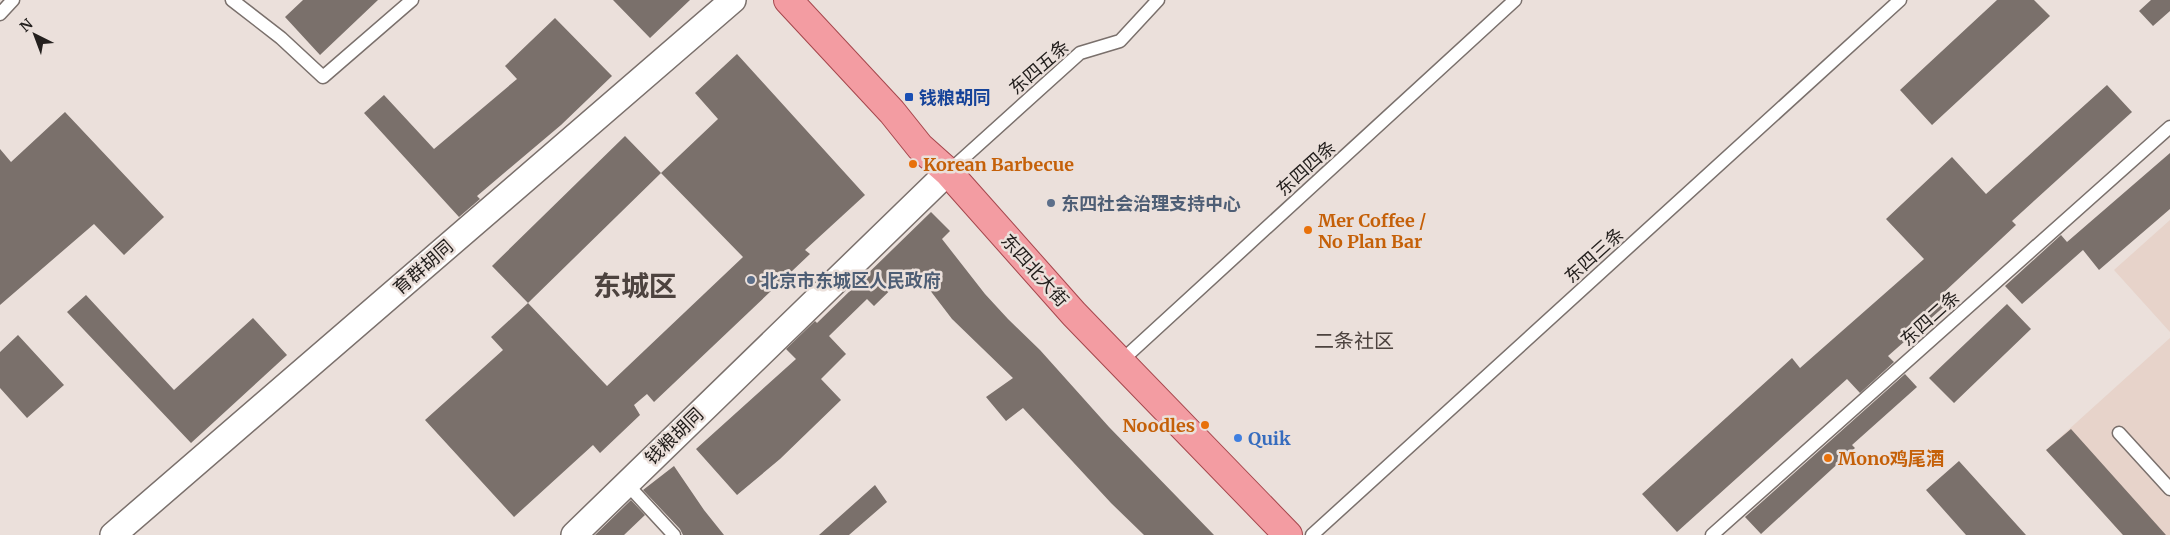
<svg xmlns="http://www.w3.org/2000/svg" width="2170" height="535" font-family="Merriweather,'Noto Sans SC',serif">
  <rect width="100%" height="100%" fill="#ebe0db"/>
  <path fill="#e7d3ca" d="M 2170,220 L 2170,332 L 2114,270 Z
    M 2170,338 L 2170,535 L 2123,535 L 2046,450 Z"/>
  <path fill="#7a706b" d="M 303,0 L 378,0 L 320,55 L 285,17 Z
    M 613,0 L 690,0 L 650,38 Z
    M 1997,0 L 2034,0 L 2050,16 L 1932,125 L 1900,90 Z
    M 2151,0 L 2170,0 L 2170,11 L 2153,26 L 2139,11 Z
    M 555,18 L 612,76 L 561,125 L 477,196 L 480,199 L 459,217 L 364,113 L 384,95 L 434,149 L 517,79 L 505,66 Z
    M 737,54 L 865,195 L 805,250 L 810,254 L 654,402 L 647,394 L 634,405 L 640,415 L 600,453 L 593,445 L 514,517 L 425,420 L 503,350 L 491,337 L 528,303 L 607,386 L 743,257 L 661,173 L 718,119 L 695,93 Z
    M 2107,85 L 2132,112 L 2012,221 L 2016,225 L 1940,296 L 1947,304 L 1888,356 L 1894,362 L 1860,393 L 1847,379 L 1677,532 L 1642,494 L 1792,358 L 1800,368 L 1924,259 L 1886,219 L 1952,157 L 1986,194 Z
    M 65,112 L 164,217 L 124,255 L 94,224 L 0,305 L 0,149 L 11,162 Z
    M 625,136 L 661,173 L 528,303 L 492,266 Z
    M 2170,153 L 2170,209 L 2099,270 L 2083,250 L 2022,304 L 2005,286 L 2061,235 L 2067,242 Z
    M 931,212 L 950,231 L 942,239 L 985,294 L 1008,319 L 1040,350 L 1109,427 L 1214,535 L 1144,535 L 1111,503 L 1023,408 L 1006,421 L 986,397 L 1013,378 L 952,319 L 913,268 L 874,306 L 867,299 L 829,336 L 846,354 L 821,379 L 841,400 L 780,459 L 737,495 L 696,449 L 796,359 L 786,349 L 815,321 L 817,323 Z
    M 86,295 L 174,390 L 253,318 L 287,355 L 191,443 L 67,312 Z
    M 2007,304 L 2031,329 L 1954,403 L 1929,378 Z
    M 18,335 L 64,385 L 27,418 L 0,388 L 0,352 Z
    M 1905,374 L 1917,387 L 1852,445 L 1855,448 L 1761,534 L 1745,517 Z
    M 2071,429 L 2166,535 L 2123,535 L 2046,450 Z
    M 1959,461 L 2026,535 L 1966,535 L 1926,490 Z
    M 674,466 L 704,510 L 724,535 L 683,535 L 680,529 L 643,490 Z
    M 875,485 L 887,502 L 849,535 L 819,535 Z
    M 631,500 L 645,515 L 624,535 L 595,535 Z"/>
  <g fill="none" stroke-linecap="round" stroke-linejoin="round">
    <defs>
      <path id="lane" d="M 232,0 L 281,38 L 323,77 L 412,0
        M 0,14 L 13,0
        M 948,172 L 1080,53 L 1120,41 L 1158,0
        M 1120,362 L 1515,0
        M 2119,433 L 2170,489
        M 626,483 L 674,535
        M 1312,535 L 1900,0
        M 1712,535 L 2170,127"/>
      <path id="street" d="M 113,535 L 733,0
        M 574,535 L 948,172"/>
      <path id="primary" d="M 788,0 L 892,112 L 920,147 L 948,172 L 1074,314 L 1288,535"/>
    </defs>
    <use href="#lane" stroke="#7a706c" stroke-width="15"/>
    <use href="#street" stroke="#7a706c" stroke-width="28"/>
    <use href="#primary" stroke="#a5464c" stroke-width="30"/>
    <use href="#lane" stroke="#fff" stroke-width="12"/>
    <use href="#street" stroke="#fff" stroke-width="25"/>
    <use href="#primary" stroke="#f39ca2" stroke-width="28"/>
  </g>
  <rect fill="#1a4fb4" stroke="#ebe0db" stroke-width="2" x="904" y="92" width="10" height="10" rx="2.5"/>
  <g fill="#e8710a" stroke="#ebe0db" stroke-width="2">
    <circle cx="913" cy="164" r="5"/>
    <circle cx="1308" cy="230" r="5"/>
    <circle cx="1205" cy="425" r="5"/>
    <circle cx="1828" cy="458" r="5"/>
  </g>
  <g fill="#5c6f8a" stroke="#ebe0db" stroke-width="2">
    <circle cx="1051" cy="203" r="5"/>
    <circle cx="751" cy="280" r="5"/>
  </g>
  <circle fill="#3f7fe0" stroke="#ebe0db" stroke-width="2" cx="1238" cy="438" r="5"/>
  <g text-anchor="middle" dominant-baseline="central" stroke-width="5" stroke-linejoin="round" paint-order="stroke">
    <g font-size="18" fill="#24201e" stroke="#ebe0db">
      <text transform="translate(1039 67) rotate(-41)">东四五条</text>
      <text transform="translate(1306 168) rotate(-42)">东四四条</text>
      <text transform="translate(1594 255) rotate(-42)">东四三条</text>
      <text transform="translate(423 267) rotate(-41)">育群胡同</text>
      <text transform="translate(1035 270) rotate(48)">东四北大街</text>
      <text transform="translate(1930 318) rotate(-42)">东四二条</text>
      <text transform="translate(674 436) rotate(-44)">钱粮胡同</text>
    </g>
    <g font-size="18" font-weight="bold" fill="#164399" stroke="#ebe0db" text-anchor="start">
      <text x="919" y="97">钱粮胡同</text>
    </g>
    <g font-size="18" font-weight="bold" fill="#c56008" stroke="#ebe0db" text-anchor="start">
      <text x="923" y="164">Korean Barbecue</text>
      <text x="1318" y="220">Mer Coffee /<tspan x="1318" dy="21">No Plan Bar</tspan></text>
      <text x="1195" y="425" text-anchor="end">Noodles</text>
      <text x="1838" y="458">Mono鸡尾酒</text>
    </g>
    <g font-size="18" font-weight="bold" fill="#4e5e75" stroke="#ebe0db" text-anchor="start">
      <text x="1061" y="203">东四社会治理支持中心</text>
      <text x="761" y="280">北京市东城区人民政府</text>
    </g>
    <g font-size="18" font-weight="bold" fill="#366cbe" stroke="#ebe0db" text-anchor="start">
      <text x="1248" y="438">Quik</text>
    </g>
    <g font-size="20" fill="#4d433f" stroke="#ebe0db">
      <text x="1354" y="340">二条社区</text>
    </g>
    <g font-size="28" font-weight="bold" fill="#4d433f" stroke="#ebe0db">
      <text x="635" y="286">东城区</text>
    </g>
  </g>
  <g transform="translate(35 35) rotate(318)" stroke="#ebe0db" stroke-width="4" paint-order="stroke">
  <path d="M0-4L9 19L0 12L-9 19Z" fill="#24201e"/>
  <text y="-8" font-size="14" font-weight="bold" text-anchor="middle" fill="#24201e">N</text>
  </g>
</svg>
